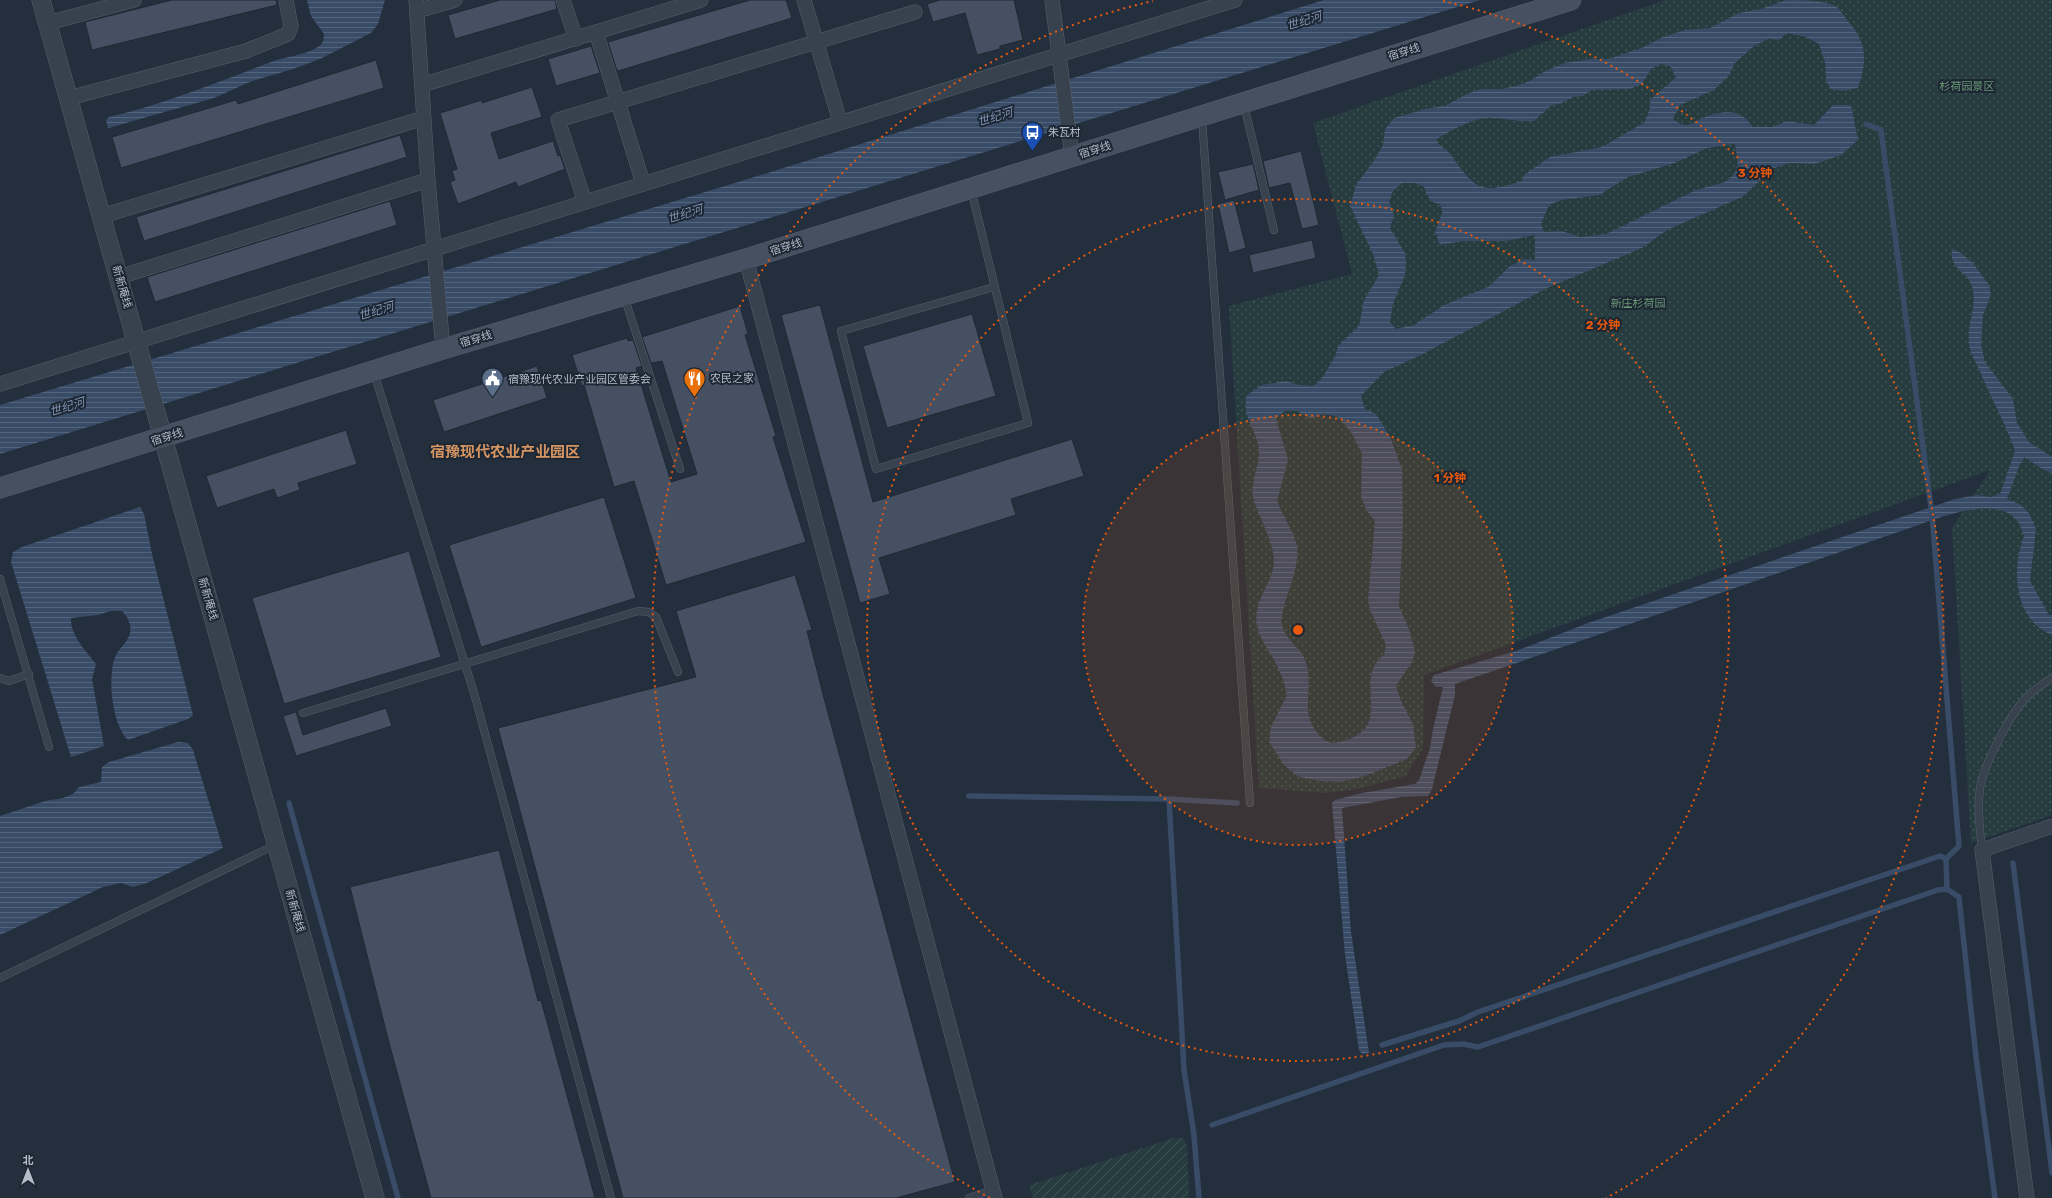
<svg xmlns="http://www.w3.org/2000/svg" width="2052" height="1198" font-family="Rubik,'Noto Sans SC',sans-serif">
  <defs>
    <pattern id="park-dots" width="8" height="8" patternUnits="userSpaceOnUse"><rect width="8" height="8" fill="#263c3f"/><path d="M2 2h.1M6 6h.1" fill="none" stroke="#435659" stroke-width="1.8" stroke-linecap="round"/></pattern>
    <pattern id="garden-furrows" width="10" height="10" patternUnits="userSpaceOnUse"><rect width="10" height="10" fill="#263c3f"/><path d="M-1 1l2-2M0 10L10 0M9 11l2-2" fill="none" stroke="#435659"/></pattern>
    <pattern id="water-rules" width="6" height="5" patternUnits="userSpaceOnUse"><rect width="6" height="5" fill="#394c67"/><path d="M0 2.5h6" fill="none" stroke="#53647b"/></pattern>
  </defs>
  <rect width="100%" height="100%" fill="#242f3e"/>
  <path fill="url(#park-dots)" d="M 1665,0 L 2052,0 L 2052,815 L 1971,843 L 1952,528 L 1990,470 L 1424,675 L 1423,748 L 1406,776 L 1357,789 L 1325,793 L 1259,788 L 1229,306 L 1352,274 L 1313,123 Z"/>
  <path fill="url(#garden-furrows)" d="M 1174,1138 L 1183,1138 L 1187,1146 L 1189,1198 L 1033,1198 L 1029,1185 Z"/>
  <path fill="url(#water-rules)" fill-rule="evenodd" d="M 307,0 L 385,0 L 378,24 L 371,33 L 320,59 L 293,69 L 252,81 L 214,98 L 108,128 L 106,120 L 109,117 C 165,104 218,82 271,62 C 286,56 304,56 318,47 C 323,44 324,39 324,34 L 311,16 Z
    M 1324,0 L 1480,0 L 0,454 L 0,405 L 748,179 Z
    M 1786,0 C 1801,0 1822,0 1835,6 C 1840,9 1844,16 1847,20 C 1868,43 1867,60 1858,88 L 1843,91 L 1830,89 L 1826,79 L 1825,63 L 1819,44 L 1806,37 L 1787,33 L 1779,40 L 1768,39 L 1754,46 L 1735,63 L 1728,77 L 1712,91 L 1680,105 L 1673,119 C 1689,130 1688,124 1703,118 C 1714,113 1732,109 1742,116 C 1746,118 1750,123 1753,127 L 1773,127 L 1786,121 L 1814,125 L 1833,105 L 1851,105 L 1858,140 L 1841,155 L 1815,164 L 1790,163 L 1774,168 L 1742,197 L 1667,230 L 1642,248 L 1547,288 L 1421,355 L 1384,372 L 1361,396 L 1365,409 L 1376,414 L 1390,437 L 1402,469 L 1403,523 L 1399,606 L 1410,632 L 1415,652 L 1412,662 L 1396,686 L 1401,701 L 1413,724 L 1416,747 L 1407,759 L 1365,776 L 1341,782 L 1320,781 L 1299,777 L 1284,765 L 1269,742 L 1271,727 L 1287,695 C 1285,688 1284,681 1281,675 C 1275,657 1261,644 1257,626 C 1252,601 1273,584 1274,562 C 1274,543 1260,519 1254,501 C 1248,485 1260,467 1259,450 C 1257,429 1241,417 1247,395 L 1262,385 L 1286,381 L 1299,385 L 1314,386 L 1322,378 L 1335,357 L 1338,346 L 1359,326 L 1364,300 L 1379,275 L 1373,254 L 1350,206 L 1356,185 L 1375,159 L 1383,145 L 1385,129 L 1394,118 L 1425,109 L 1445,106 L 1469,93 L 1482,89 L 1502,89 L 1516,86 L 1532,80 L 1545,71 L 1565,63 L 1591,59 L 1609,59 L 1644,47 L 1663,37 L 1685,30 L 1710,28 L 1739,13 L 1761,9 ZM 1661,64 L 1670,66 L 1676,77 L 1650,100 L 1650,108 L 1645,122 L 1602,147 L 1550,157 L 1524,175 L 1522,181 C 1480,195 1475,189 1451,155 C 1446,148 1440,148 1436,140 C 1449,131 1477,116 1493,118 C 1508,119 1519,122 1534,121 L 1552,105 L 1560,104 L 1573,97 L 1583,96 L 1592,90 L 1630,89 L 1642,84 L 1651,69 ZM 1735,144 L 1738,164 L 1734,175 L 1725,182 L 1696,190 L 1606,234 L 1580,237 L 1562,231 L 1544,232 L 1541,224 L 1549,205 L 1562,200 L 1599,195 L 1628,177 L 1675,163 L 1707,148 ZM 1402,183 L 1415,183 L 1424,187 L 1430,201 L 1439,204 L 1443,210 L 1435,232 L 1440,245 L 1463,241 L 1506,241 L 1535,235 L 1535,260 L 1525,259 L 1510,266 L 1488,287 L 1444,305 L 1414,325 L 1396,329 L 1390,322 L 1393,304 L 1405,275 L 1406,262 L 1405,253 L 1390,228 L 1394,215 L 1389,201 L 1393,191 ZM 1285,411 L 1297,411 L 1310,418 L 1325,414 L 1338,417 L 1351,432 L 1362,454 L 1361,497 L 1367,511 L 1375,521 L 1368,600 L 1370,610 L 1386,645 L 1384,655 C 1353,676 1390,720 1354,737 C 1350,739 1338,743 1333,743 C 1320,741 1309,724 1308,711 C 1307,693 1312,678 1305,660 C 1301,648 1284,639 1281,622 C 1281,618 1283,612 1284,607 C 1288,589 1302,561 1296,542 C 1293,531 1282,514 1277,501 L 1288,460 L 1276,418 Z
    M 1952,249 L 1961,253 L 1973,263 L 1989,285 L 1991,295 L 1983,315 L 1981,345 L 1985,362 L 2013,399 L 2017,423 L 2029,442 L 2052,457 L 2052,473 L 2042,469 L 2025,457 L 2020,464 L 2007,499 L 2021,505 L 2029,513 L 2036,529 L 2030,581 L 2049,615 L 2052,615 L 2052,635 C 2014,621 2011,569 2024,536 C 2022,532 2021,526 2018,522 C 1998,492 1933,520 1907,529 L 1455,684 L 1455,695 L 1432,789 L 1428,796 L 1401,797 L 1342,808 L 1351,932 L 1369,1053 L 1362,1054 L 1359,1050 L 1345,955 L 1332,803 L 1335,800 L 1362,793 L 1415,784 L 1419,780 L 1430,748 L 1433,729 L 1443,687 L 1436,687 L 1431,681 L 1434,675 L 1516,651 L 1588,623 L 1955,499 L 1977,495 L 1991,497 L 2000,494 L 2015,451 C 2005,422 1990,396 1978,367 C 1975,361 1970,352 1969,345 C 1966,326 1978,305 1972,287 C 1968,269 1949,272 1952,249 Z
    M 140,507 L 144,514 L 152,554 L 193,715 L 188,719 L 128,740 C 112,724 108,681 114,660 C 117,650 126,644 129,636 C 133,626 128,617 122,611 L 111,611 L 98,615 L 71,618 C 70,635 86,651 96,664 L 92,679 L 104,746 L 71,757 L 11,562 L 13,552 L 22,547 Z
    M 178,742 L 188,743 L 193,750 L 223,848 L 147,883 L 133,887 L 121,883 L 103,887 L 0,935 L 0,816 L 45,801 L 63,798 L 73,794 L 79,787 L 101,782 L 102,767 L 109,762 Z"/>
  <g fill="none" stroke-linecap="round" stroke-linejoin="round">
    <path stroke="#394c67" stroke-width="5.5" d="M 1866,124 L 1881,130 L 1932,515 L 1959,846 L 1946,859
      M 969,796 L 1169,799 L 1237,803
      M 1169,799 L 1184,1070 L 1194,1135 L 1199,1198
      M 289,803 L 398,1198
      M 2013,863 L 2052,1173
      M 1382,1045 L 1459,1021 L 1478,1012 L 1940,856 L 1946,859 L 1947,889
      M 1212,1125 L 1444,1045 L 1463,1044 L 1478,1047 L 1938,890 L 1947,889 L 1959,897 L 1976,1057 L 1995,1198"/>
  </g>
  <path fill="#455162" stroke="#1f2835" d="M 172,0 L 276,0 L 277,5 L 92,50 L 85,22 Z
    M 500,0 L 555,0 L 557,9 L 455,39 L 448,15 Z
    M 750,0 L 786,0 L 792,18 L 618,71 L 616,68 L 608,42 Z
    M 940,0 L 1014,0 L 1023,40 L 1000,46 L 1000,49 L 977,55 L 965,13 L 933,22 L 927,4 Z
    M 591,46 L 600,73 L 556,86 L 548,59 Z
    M 376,60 L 384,88 L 121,168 L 112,137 L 236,100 L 238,104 Z
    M 532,87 L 542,117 L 491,133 L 499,159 L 553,141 L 558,156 L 560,155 L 565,169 L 518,187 L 516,182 L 458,204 L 450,182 L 455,180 L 452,171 L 457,169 L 440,113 L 482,100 L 482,103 Z
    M 400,135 L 407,157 L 144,241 L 136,217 Z
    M 1301,151 L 1319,225 L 1302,229 L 1290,183 L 1269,188 L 1263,161 Z
    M 1253,164 L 1259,190 L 1225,200 L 1218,172 Z
    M 1234,200 L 1246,248 L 1229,253 L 1218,204 Z
    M 390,201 L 397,225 L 155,302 L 147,277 Z
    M 1312,240 L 1316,258 L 1253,273 L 1249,255 Z
    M 820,305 L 873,502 L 1072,439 L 1084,476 L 1011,499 L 1016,515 L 879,558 L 890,594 L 860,603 L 781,315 Z
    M 740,306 L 748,334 L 745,335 L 776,436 L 773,437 L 806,542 L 666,585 L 634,481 L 614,487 L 584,385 L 582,386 L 572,355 L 627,338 L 628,341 L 633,340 L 642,366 L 636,368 L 671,482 L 697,474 L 662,361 L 651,363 L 642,337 Z
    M 972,314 L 996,396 L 887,428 L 863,346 Z
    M 537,366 L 547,398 L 444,432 L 433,400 Z
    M 346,430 L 357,464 L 298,483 L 300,490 L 277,498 L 274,489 L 217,508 L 206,476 Z
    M 604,497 L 636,598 L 481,647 L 449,545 Z
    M 409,551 L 441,657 L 284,704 L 252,598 Z
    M 795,575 L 812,630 L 807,631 L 824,698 L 955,1182 L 896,1198 L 623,1198 L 498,728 L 696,677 L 676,611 Z
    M 386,708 L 392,726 L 296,756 L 283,716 L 296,712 L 303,735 Z
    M 499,850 L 538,1001 L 541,1000 L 595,1198 L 431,1198 L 388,1039 L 350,887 Z"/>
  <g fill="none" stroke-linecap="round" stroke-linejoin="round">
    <defs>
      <path id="service" d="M 1244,105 L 1274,230
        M 1202,118 L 1250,803
        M 971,189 L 1028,423 L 876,469 L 841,331 L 994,287
        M 624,296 L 680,469
        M 374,373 L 474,693 L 611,1198
        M 0,579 L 49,747
        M 0,678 L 9,681 L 29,674
        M 303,713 L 638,611 L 649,612 L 656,617 L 678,672
        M 1982,850 C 1980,831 1977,808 1980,788 C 1984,764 2011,711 2030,694 C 2036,688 2045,683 2052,678
        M 0,978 L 275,845
        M 969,1198 L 992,1190"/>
      <path id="minor" d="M 416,0 L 428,180 L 443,349
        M 563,0 L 576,39
        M 804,0 L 840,122
        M 1052,0 L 1072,157
        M 417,11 L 455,0
        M 48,23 L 134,0
        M 596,32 L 643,183
        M 422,85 L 701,0
        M 69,98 L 246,51 L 288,34 L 291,26 L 286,0
        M 585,202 L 558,120 L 915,12
        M 102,216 L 424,118
        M 746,259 L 995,1198
        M 119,277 L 428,180
        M 0,384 L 1235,0
        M 2027,1198 L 1982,850 L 2052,826"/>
      <path id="tertiary" d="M 41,0 L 375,1198"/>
      <path id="secondary" d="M 0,488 L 443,349 L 746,259 L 1571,0"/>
    </defs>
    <use href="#service" stroke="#565f6c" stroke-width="8"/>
    <use href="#minor" stroke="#565f6c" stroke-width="15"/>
    <use href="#tertiary" stroke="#565f6c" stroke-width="19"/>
    <use href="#secondary" stroke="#565f6c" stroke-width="21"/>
    <use href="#service" stroke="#38414e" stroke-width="7"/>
    <use href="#minor" stroke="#38414e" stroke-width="14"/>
    <use href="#tertiary" stroke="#38414e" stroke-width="18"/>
    <use href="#secondary" stroke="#465061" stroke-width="20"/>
  </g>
  <circle cx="1298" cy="630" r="215" fill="#e8590c" fill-opacity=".12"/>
  <g fill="none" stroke="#e8590c" stroke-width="2" stroke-dasharray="2 4">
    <circle cx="1298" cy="630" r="215"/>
    <circle cx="1298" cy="630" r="431"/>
    <path d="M990 1198A646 646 0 0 1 1153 1M1443 1A646 646 0 0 1 1606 1198"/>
  </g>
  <defs>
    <symbol id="bus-pin" viewBox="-11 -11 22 30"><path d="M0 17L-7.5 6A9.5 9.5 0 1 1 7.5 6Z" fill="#1a4fb4" stroke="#1d2633"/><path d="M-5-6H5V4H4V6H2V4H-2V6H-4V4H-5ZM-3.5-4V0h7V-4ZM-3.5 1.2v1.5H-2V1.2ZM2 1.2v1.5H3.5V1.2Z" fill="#fff"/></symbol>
    <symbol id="restaurant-pin" viewBox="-11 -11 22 30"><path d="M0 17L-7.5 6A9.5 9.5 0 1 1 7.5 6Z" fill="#e8710a" stroke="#1d2633"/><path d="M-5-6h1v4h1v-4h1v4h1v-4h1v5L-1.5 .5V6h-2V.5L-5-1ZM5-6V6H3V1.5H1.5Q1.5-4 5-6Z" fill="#fff"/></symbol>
    <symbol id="civic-pin" viewBox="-11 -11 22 30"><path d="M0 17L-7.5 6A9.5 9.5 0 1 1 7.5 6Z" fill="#5c6f8a" stroke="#1d2633"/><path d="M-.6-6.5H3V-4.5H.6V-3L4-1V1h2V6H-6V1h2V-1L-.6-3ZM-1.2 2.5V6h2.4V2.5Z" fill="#fff"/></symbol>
  </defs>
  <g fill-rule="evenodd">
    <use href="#bus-pin" x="1020" y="120" width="25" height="34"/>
    <use href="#restaurant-pin" x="682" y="366" width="25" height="34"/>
    <use href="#civic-pin" x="480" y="366" width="25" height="34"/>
  </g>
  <g text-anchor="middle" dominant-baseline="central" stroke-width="4" stroke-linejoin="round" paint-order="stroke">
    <g font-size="11" fill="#b4bcc9" stroke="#1d2633">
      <text transform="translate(1404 52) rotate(-17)">宿穿线</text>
      <text transform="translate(1095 150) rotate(-17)">宿穿线</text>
      <text transform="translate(786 247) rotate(-17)">宿穿线</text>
      <text transform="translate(122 287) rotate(74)">新新庵线</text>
      <text transform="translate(476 339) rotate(-16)">宿穿线</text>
      <text transform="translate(167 437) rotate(-17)">宿穿线</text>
      <text transform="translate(208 599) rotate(74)">新新庵线</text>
      <text transform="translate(295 911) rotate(74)">新新庵线</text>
    </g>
    <g font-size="11" fill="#6b9a76" stroke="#1d2633">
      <text x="1967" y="86">杉荷园景区</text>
      <text x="1638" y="303">新庄杉荷园</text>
    </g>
    <g font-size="11" fill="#b4bcc9" stroke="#1d2633" text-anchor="start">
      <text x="1048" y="132">朱瓦村</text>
      <text x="710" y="378">农民之家</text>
      <text x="508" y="379">宿豫现代农业产业园区管委会</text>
    </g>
    <g font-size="12" font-style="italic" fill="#7c92b1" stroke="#1d2633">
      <text transform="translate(1304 21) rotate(-17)">世纪河</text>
      <text transform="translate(995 117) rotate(-17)">世纪河</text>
      <text transform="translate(685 214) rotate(-17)">世纪河</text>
      <text transform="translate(376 311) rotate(-17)">世纪河</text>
      <text transform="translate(67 407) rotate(-17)">世纪河</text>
    </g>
    <g font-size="15" font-weight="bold" fill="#d59563" stroke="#1d2633">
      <text x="505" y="452">宿豫现代农业产业园区</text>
    </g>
  </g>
  <circle cx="1298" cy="630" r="6" fill="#e8590c" stroke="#1d2633" stroke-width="2"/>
  <g font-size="12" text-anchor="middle" font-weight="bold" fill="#e8590c" stroke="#1d2633" stroke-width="4" stroke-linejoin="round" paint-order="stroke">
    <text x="1755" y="177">3 分钟</text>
    <text x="1603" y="329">2 分钟</text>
    <text x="1450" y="482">1 分钟</text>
  </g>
  <g transform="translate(28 1170)" stroke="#1d2633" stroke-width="3" paint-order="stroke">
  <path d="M0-3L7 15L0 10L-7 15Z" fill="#b4bcc9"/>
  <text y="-6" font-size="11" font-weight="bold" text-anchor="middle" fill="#b4bcc9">北</text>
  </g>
</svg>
